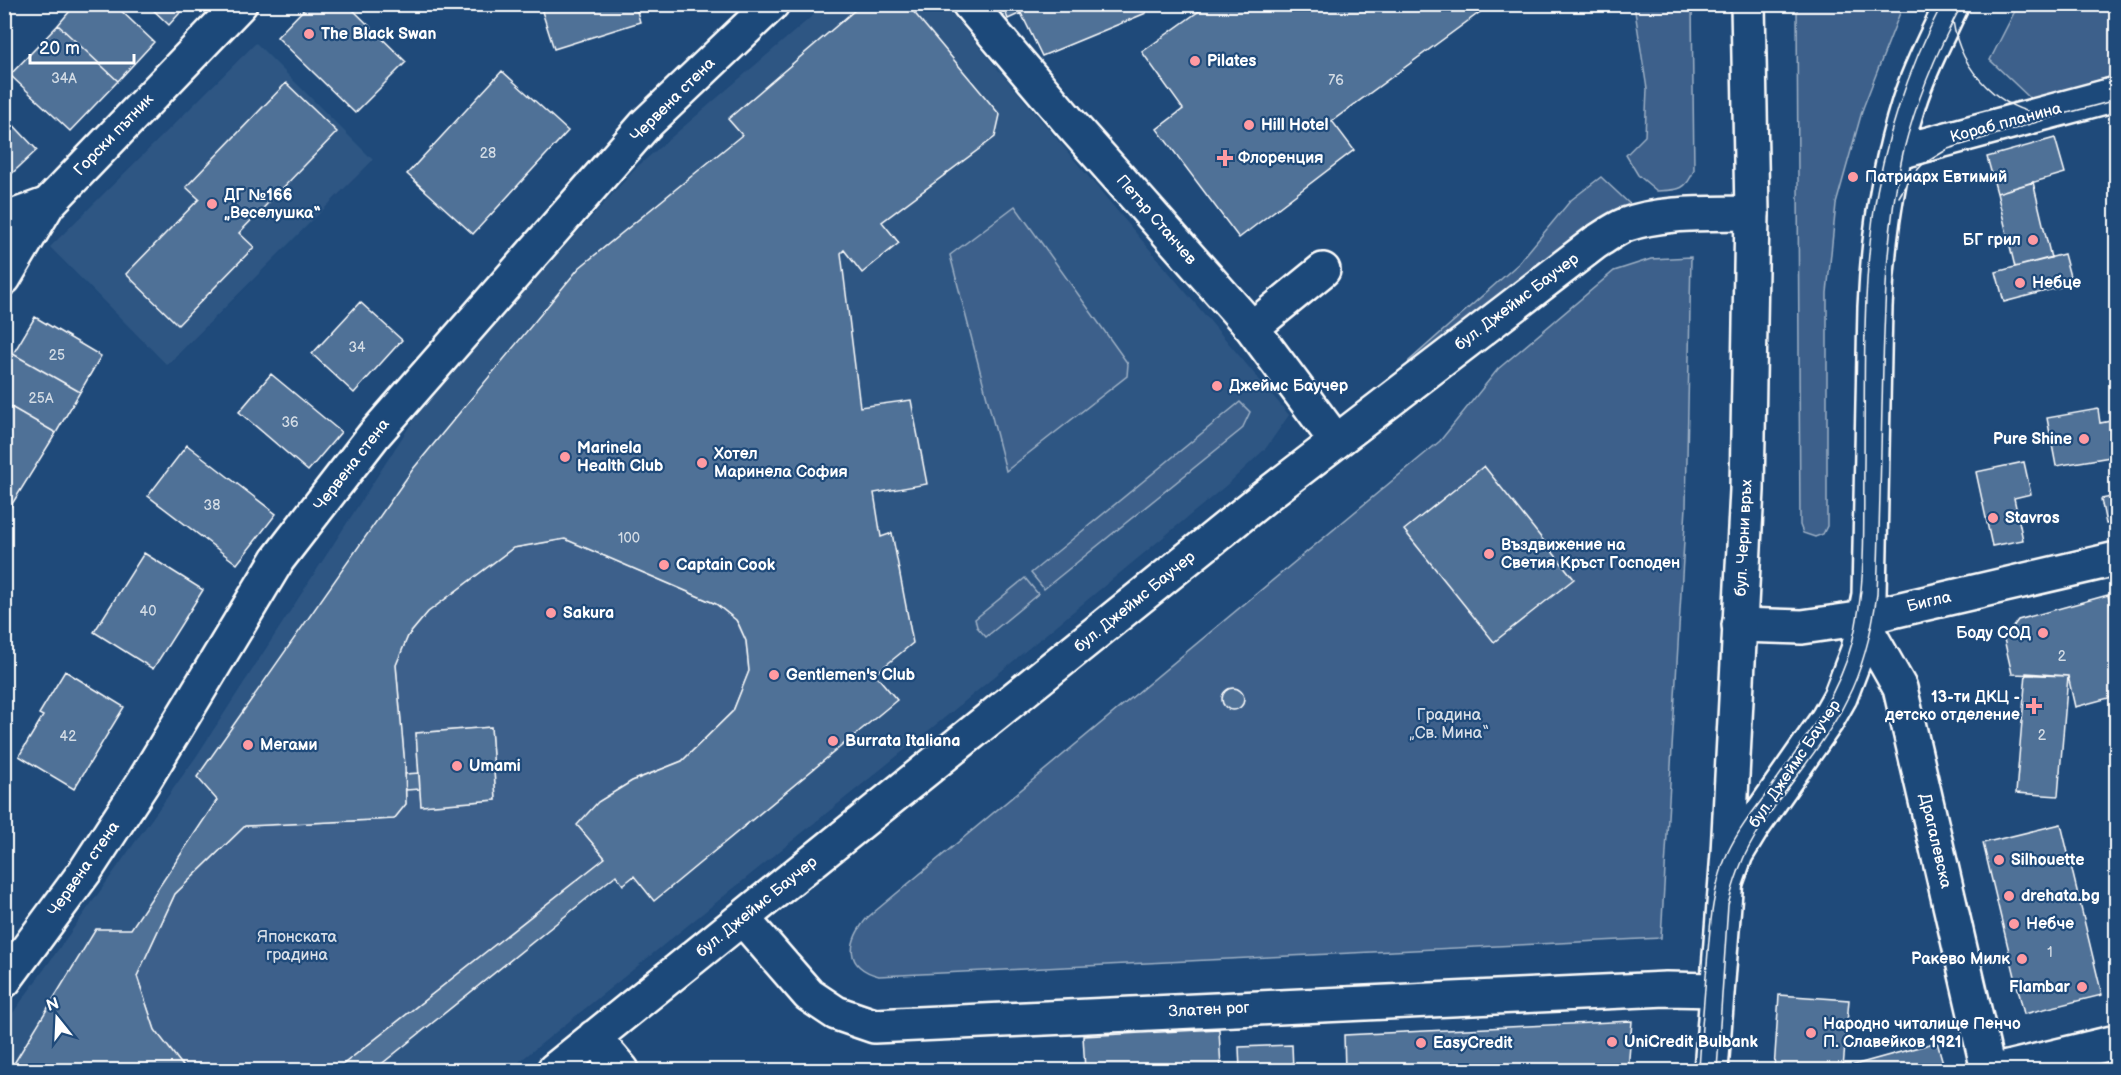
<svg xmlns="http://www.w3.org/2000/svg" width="2121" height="1075" font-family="'Balsamiq Sans',sans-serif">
  <rect width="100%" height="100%" fill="#1f4a7a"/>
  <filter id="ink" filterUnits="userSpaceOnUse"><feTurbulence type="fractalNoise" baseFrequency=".0167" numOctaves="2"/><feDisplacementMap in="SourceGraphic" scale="12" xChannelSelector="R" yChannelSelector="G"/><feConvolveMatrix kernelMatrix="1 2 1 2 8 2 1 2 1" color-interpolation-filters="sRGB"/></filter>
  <g filter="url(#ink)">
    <path fill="#2e5683" d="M 825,5 L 944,5 L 1289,415 L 1266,448 L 1229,483 L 954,710 L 509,1070 L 5,1070 L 5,1024 L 196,757 L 429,396 L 638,166 Z
      M 256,43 L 373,160 L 167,365 L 50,247 Z"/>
    <path fill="#3c618b" stroke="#9eb0c5" stroke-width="1.5" fill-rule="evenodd" d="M 1634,5 L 1692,5 L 1694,170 C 1686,191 1678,190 1657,191 L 1638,175 L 1626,155 L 1645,136 L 1647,89 Z
      M 1797,5 L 1903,5 L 1863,108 L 1836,204 L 1827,293 L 1827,526 L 1823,534 L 1815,537 L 1803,533 L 1800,525 Z
      M 2018,5 L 2116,5 L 2116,75 L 2032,100 L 1990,60 Z
      M 1601,177 L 1634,208 L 1605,220 L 1578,235 L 1411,369 L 1407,367 L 1409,361 L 1518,264 L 1571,200 Z
      M 1015,206 L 1128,364 L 1127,376 L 1006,471 L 950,255 Z
      M 1691,257 L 1686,507 L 1661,938 L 879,976 C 843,967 848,941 867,918 L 1440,441 L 1498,369 L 1614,271 L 1651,259 Z
      M 1240,402 L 1250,412 L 1242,429 L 1044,589 L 1031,573 Z
      M 565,539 L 716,604 L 736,620 L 746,641 L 749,671 L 733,711 L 682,761 L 632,781 L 598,802 L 578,825 L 605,858 L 336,1070 L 186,1070 L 155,1030 L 137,976 L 175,894 L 245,826 L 394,819 L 406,804 L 405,766 L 396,665 L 408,636 L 428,612 L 513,548 ZM 491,727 L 496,800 L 421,806 L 416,733 Z
      M 1025,578 L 1038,594 L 986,637 L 977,627 L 975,619 Z"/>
    <path fill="#507197" stroke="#fff" stroke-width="1.5" d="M 76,4 L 114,4 L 154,42 L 118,81 L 58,25 Z
      M 147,4 L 188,4 L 169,25 Z
      M 309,4 L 347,4 L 406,62 L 355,113 L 277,37 Z
      M 635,4 L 640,22 L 554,49 L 540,5 Z
      M 862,4 L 907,4 L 1000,115 L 995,137 L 882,222 L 899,243 L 862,273 L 844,250 L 841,253 L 860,407 L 911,400 L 927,484 L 874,493 L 881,537 L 892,533 L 913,643 L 875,674 L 897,700 L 654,901 L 634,876 L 623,885 L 616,875 L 374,1070 L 336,1070 L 605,858 L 577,825 L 598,802 L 632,781 L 682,761 L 733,711 L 749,671 L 746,641 L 739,625 L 736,620 L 716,604 L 565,539 L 513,548 L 428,612 L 408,636 L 396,665 L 405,766 L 406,804 L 394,819 L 245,826 L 175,894 L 137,976 L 155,1030 L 186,1070 L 10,1070 L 96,929 L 131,929 L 217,800 L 197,777 L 413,469 L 579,268 L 742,135 L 728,119 Z
      M 1002,4 L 1143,4 L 1146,13 L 1042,56 L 1021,13 L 1008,19 Z
      M 1209,4 L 1491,4 L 1332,121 L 1354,150 L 1239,238 L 1157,129 L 1183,109 L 1142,52 Z
      M 58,25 L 118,81 L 70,131 L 10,75 Z
      M 502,71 L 568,131 L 473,234 L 407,174 Z
      M 286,83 L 337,132 L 239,233 L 254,247 L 178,325 L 126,274 L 199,199 L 186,187 Z
      M 4,115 L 37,150 L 4,181 Z
      M 2055,138 L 2065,173 L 1997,193 L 1987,157 Z
      M 2033,182 L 2051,258 L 2015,267 L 1997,193 Z
      M 2064,254 L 2072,284 L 2004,302 L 1996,272 Z
      M 360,302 L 402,340 L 354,393 L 312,354 Z
      M 35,317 L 101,356 L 80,392 L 13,354 Z
      M 13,354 L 80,392 L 56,433 L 4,403 L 4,368 Z
      M 271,374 L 341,432 L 308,471 L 239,412 Z
      M 4,403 L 56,433 L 4,517 Z
      M 2098,409 L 2100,423 L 2116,420 L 2116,456 L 2056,466 L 2047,418 Z
      M 187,445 L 276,514 L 237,564 L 148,496 Z
      M 2024,462 L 2031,494 L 2014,498 L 2023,540 L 1992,546 L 1976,472 Z
      M 1484,466 L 1574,579 L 1494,642 L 1404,530 Z
      M 2116,496 L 2116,523 L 2106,524 L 2101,499 Z
      M 144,553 L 203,590 L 153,669 L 94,632 Z
      M 2116,593 L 2116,629 L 2108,595 Z
      M 2108,595 L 2116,629 L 2116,696 L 2075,707 L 2068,676 L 2012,674 L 2004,639 L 2018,620 Z
      M 65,671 L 124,707 L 74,789 L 19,756 L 43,716 L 39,714 Z
      M 2026,673 L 2068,676 L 2058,796 L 2016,793 Z
      M1222 699a11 11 0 1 1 22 0a11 11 0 1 1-22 0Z
      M 491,727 L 496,800 L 421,806 L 416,733 Z
      M 419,773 L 420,789 L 406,790 L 405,774 Z
      M 2061,824 L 2102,995 L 2024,1014 L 1983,843 Z
      M 2116,832 L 2116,860 L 2110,833 Z
      M 1779,995 L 1849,1000 L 1843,1068 L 1835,1070 L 1774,1070 Z
      M 1632,1021 L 1628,1070 L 1345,1070 L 1344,1035 Z
      M 1219,1029 L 1221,1070 L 1085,1070 L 1083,1036 Z
      M 1937,1042 L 1945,1070 L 1835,1070 L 1843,1068 Z
      M 1292,1045 L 1293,1070 L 1240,1070 L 1239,1047 Z"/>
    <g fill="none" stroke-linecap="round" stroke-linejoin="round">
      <defs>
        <path id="minor" d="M 969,4 L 1071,124 L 1252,328 L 1336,441
          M 1895,153 L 2116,94
          M 4,220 L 48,204
          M 4,278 L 48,204 L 240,4
          M 1252,328 L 1323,270
          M 1866,617 L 1870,635 L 1900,688 L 1988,1070
          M 1739,625 L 1802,627 L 1858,619 L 2116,559
          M 1727,879 L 1736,854 L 1753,826 L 1827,720 L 1840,697 L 1858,650 L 1869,595 L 1875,307 C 1878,237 1888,169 1909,102 C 1920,68 1937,36 1952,4
          M 743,919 L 809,995 L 836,1013 L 874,1026 L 1666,989 L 1717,990
          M 4,981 L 86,870 L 144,781 L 278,559 L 374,435 L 645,125 L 772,4
          M 594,1037 L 622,1070
          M 554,1070 L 1268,494 L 1596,242 C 1606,236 1615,229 1625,225 C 1662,211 1712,214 1752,213
          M 1999,1070 L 2116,1042"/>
        <path id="major" d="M 1711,1070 L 1728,853 L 1747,490 L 1752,213 L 1748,4"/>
      </defs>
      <use href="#minor" stroke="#fff" stroke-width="38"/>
      <use href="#major" stroke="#fff" stroke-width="38"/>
      <use href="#minor" stroke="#1f4a7a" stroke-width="33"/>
      <use href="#major" stroke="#1f4a7a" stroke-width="33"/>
      <path stroke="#fff" stroke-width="1.5" d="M 1953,21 C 1960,71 2002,115 2054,115
        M 1899,197 L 1910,178 L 1922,165 L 1948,149 L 2060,115 L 2116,100
        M 1699,1070 C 1701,1035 1704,1000 1707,964 C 1710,927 1712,890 1727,854 C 1738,830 1754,810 1770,789 C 1802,743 1838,697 1852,643 C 1867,585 1863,523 1864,464 C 1865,382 1862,299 1873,217 C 1883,144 1908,69 1942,4
        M 1717,1070 L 1728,905 C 1732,889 1737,873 1744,857 C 1771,801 1820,755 1847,699 C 1864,666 1872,630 1877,594 C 1880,518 1881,441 1883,366 C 1885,294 1887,223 1903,153 C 1916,101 1937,51 1962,4"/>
    </g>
  </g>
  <g fill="#ff9aa2" stroke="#1f4a7a" stroke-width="2">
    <circle cx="309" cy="34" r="6"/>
    <circle cx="1195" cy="61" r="6"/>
    <circle cx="1249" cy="125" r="6"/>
    <path d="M1222 149h6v6h6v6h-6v6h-6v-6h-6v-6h6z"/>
    <circle cx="1853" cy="177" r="6"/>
    <circle cx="212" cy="204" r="6"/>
    <circle cx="2033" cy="240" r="6"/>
    <circle cx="2020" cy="283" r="6"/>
    <circle cx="1217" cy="386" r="6"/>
    <circle cx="2084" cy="439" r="6"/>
    <circle cx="565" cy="457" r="6"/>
    <circle cx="702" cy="463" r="6"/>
    <circle cx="1993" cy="518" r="6"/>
    <circle cx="1489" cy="554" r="6"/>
    <circle cx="664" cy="565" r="6"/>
    <circle cx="551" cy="613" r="6"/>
    <circle cx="2043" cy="633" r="6"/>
    <circle cx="774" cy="675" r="6"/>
    <path d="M2031 697h6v6h6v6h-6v6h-6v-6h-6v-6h6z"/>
    <circle cx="833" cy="741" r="6"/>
    <circle cx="248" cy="745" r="6"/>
    <circle cx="457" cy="766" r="6"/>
    <circle cx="1999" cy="860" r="6"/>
    <circle cx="2009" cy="896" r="6"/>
    <circle cx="2014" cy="924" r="6"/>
    <circle cx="2022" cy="959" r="6"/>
    <circle cx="2082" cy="987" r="6"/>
    <circle cx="1811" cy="1033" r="6"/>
    <circle cx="1612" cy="1042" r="6"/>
    <circle cx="1421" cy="1043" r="6"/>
  </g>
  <g text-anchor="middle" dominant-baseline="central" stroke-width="4.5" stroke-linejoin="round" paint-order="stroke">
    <g font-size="14" fill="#d3dce5">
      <text x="64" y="78">34A</text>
      <text x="1336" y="80">76</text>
      <text x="488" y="153">28</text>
      <text x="357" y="347">34</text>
      <text x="57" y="355">25</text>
      <text x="41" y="398">25А</text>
      <text x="290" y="422">36</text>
      <text x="212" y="505">38</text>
      <text x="629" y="538">100</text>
      <text x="148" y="611">40</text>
      <text x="2062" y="656">2</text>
      <text x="2042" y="735">2</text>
      <text x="68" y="736">42</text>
      <text x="2050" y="952">1</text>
    </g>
    <g font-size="16" font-weight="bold" fill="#fff" stroke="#1f4a7a" text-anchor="start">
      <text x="321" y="34">The Black Swan</text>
      <text x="1207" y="61">Pilates</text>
      <text x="1261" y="125">Hill Hotel</text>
      <text x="1238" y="158">Флоренция</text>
      <text x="1865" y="177">Патриарх Евтимий</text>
      <text x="224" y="195">ДГ №166<tspan x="224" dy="18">„Веселушка“</tspan></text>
      <text x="2021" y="240" text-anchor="end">БГ грил</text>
      <text x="2032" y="283">Небце</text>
      <text x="1229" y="386">Джеймс Баучер</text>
      <text x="2072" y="439" text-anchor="end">Pure Shine</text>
      <text x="577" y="448">Marinela<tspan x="577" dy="18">Health Club</tspan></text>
      <text x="714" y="454">Хотел<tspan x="714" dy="18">Маринела София</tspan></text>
      <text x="2005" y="518">Stavros</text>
      <text x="1501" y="545">Въздвижение на<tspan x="1501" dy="18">Светия Кръст Господен</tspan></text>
      <text x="676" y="565">Captain Cook</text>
      <text x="563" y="613">Sakura</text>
      <text x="2031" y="633" text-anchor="end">Боду СОД</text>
      <text x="786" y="675">Gentlemen's Club</text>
      <text x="2020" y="697" text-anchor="end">13-ти ДКЦ -<tspan x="2020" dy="18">детско отделение</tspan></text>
      <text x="845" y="741">Burrata Italiana</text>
      <text x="260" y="745">Мегами</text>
      <text x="469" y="766">Umami</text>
      <text x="2011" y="860">Silhouette</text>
      <text x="2021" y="896">drehata.bg</text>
      <text x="2026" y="924">Небче</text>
      <text x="2010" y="959" text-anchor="end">Ракево Милк</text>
      <text x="2070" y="987" text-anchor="end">Flambar</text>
      <text x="1823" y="1024">Народно читалище Пенчо<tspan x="1823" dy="18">П. Славейков 1921</tspan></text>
      <text x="1624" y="1042">UniCredit Bulbank</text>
      <text x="1433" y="1043">EasyCredit</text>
    </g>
    <g font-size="16" fill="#fff" stroke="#1f4a7a">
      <text transform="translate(673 100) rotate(-45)">Червена стена</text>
      <text transform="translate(2006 123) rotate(-15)">Кораб планина</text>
      <text transform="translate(114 135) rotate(-46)">Горски пътник</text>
      <text transform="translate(1156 220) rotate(49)">Петър Станчев</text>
      <text transform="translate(1517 302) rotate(-37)">бул. Джеймс Баучер</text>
      <text transform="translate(352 465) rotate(-52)">Червена стена</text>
      <text transform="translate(1744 538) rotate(-87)">бул. Черни връх</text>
      <text transform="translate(1135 602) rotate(-39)">бул. Джеймс Баучер</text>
      <text transform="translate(1929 602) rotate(-13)">Бигла</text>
      <text transform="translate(1795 764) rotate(-56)">бул. Джеймс Баучер</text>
      <text transform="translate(1935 841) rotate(77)">Драгалевска</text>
      <text transform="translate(84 869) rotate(-55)">Червена стена</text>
      <text transform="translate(757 907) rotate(-39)">бул. Джеймс Баучер</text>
      <text transform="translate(1209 1010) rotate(-3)">Златен рог</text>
    </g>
    <g font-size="16" fill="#d8dfe8" stroke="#1f4a7a">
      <text x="1449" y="715">Градина<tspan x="1449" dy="18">„Св. Мина“</tspan></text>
      <text x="297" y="937">Японската<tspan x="297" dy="18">градина</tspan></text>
    </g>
  </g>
  <rect width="2121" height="1075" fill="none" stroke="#1f4a7a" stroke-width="24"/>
  <rect x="12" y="12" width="2097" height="1051" fill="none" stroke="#fff" stroke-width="2" filter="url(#ink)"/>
  <g transform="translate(57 1018) rotate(342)" stroke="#1f4a7a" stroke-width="4.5" paint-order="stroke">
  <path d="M0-4.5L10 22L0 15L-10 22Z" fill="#ffffff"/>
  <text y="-9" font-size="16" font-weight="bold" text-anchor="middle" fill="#ffffff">N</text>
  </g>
  <path d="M30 54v9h104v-9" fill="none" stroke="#ffffff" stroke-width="3"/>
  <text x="39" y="54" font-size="18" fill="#ffffff" stroke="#1f4a7a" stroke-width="4.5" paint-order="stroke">20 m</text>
</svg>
